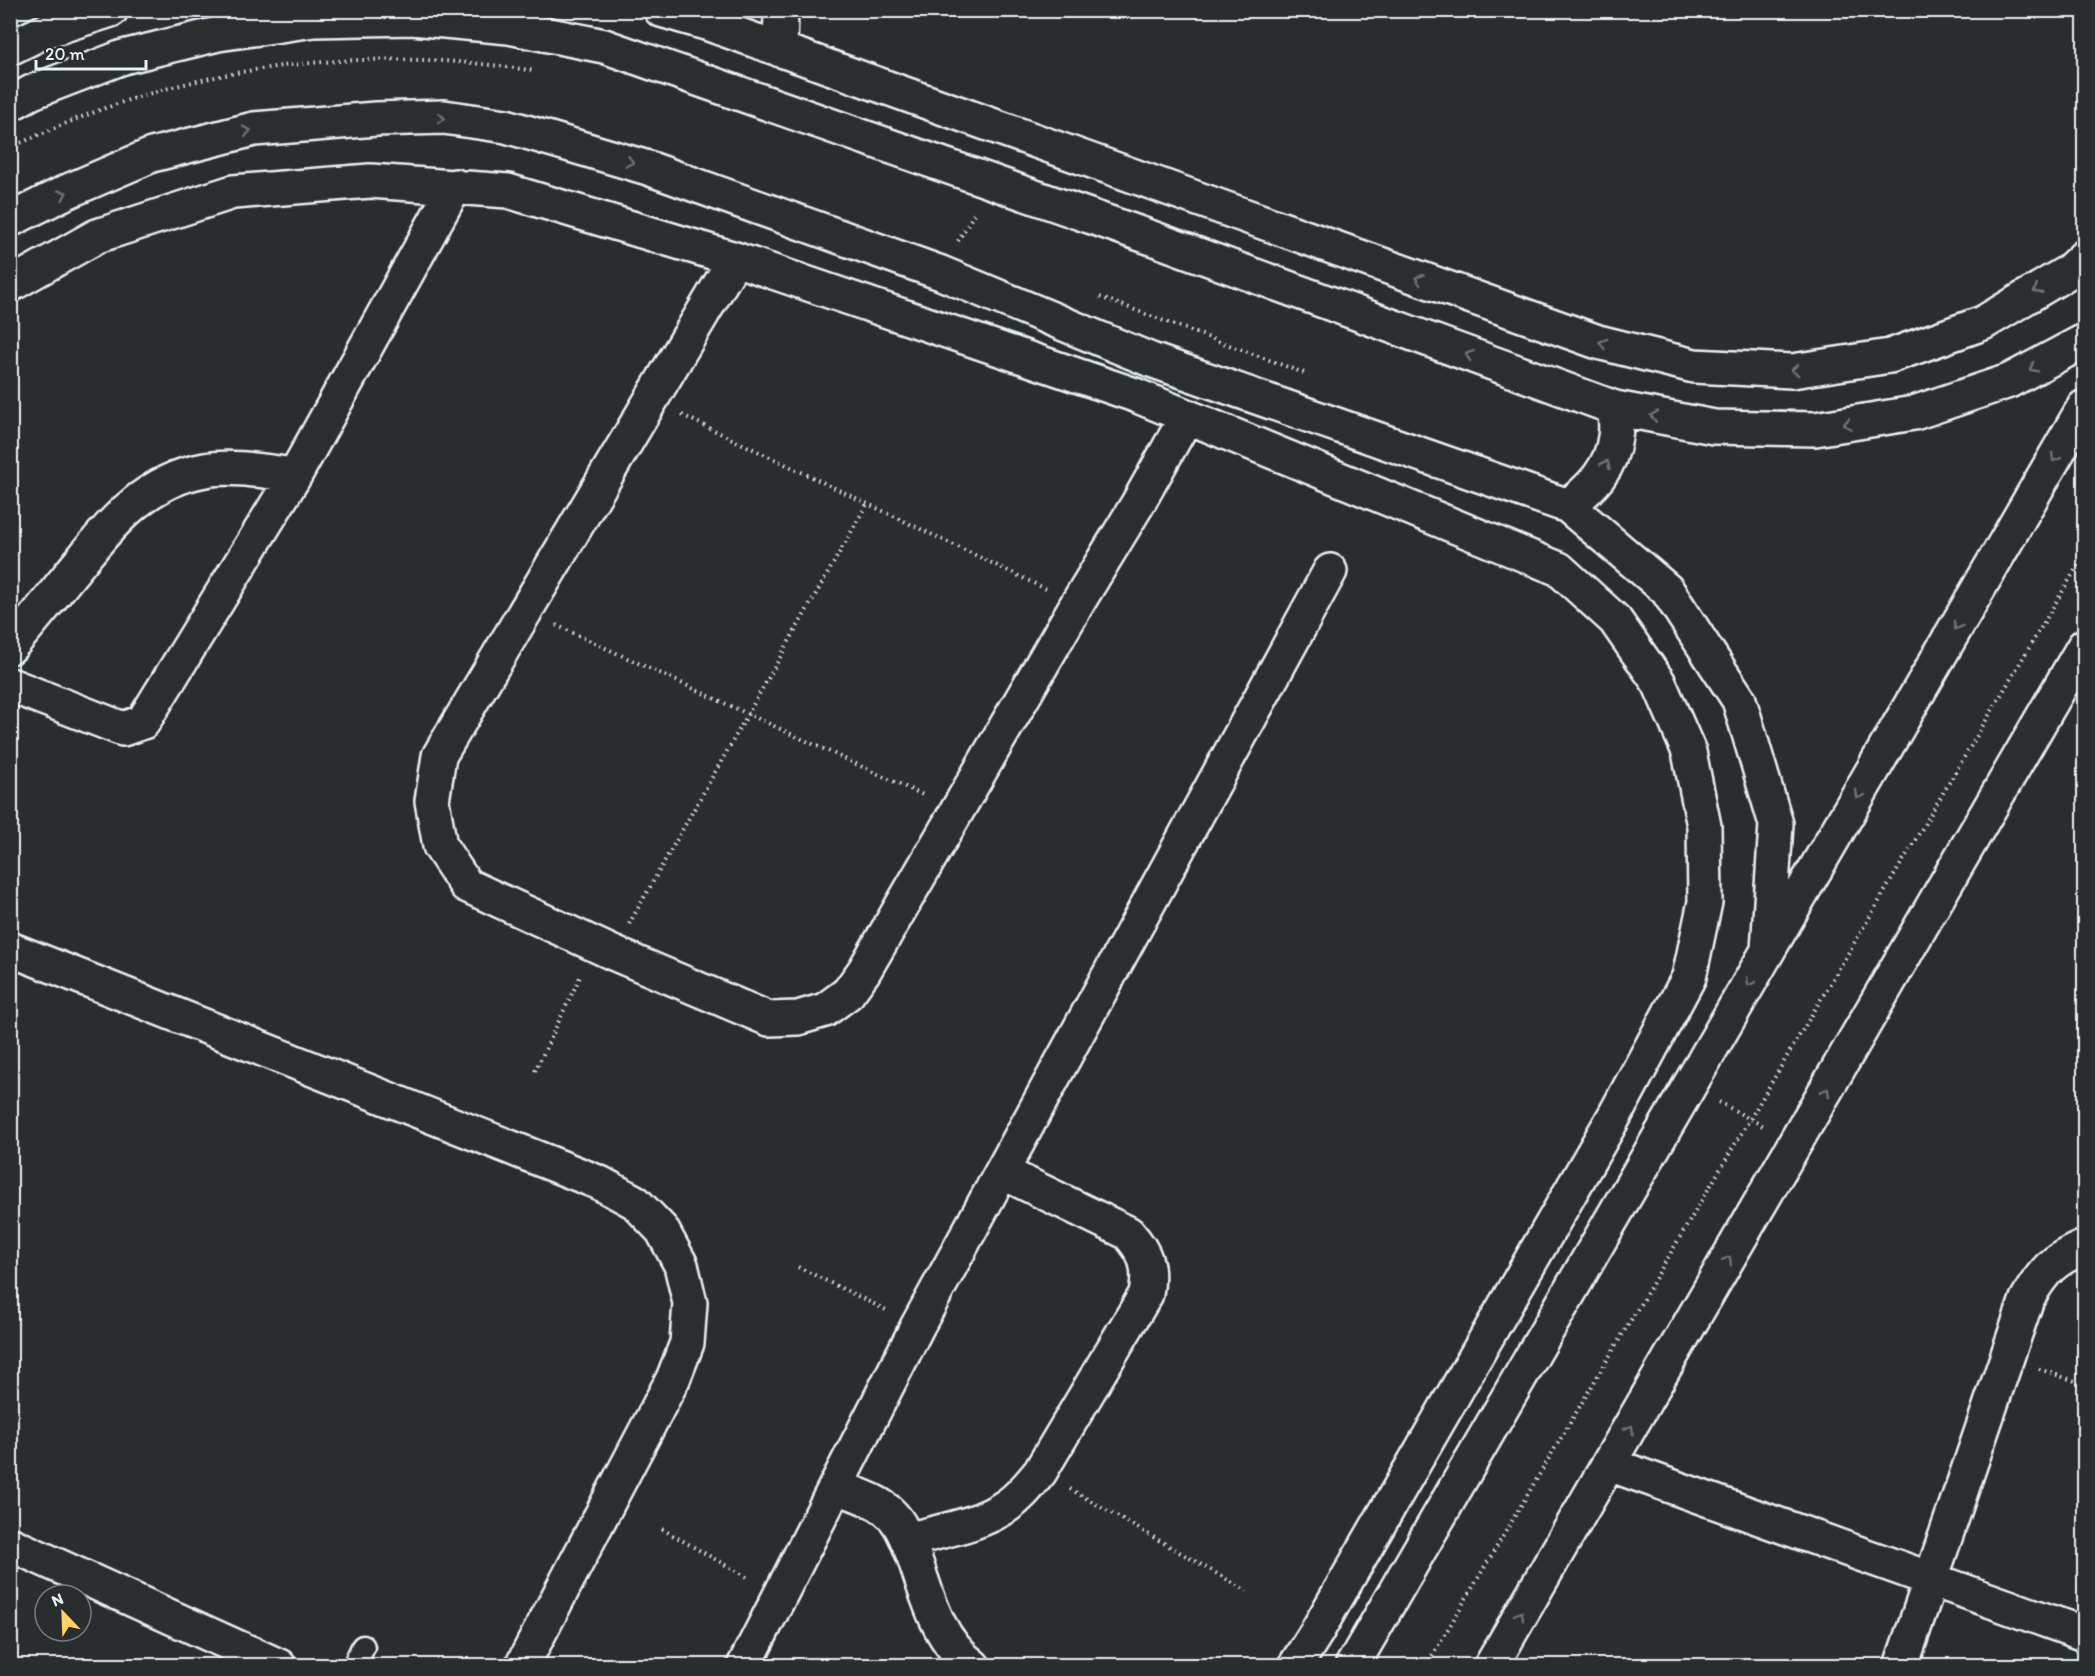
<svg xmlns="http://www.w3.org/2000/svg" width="2095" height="1676" font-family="Itim,sans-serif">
  <rect width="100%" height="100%" fill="#2a2d2e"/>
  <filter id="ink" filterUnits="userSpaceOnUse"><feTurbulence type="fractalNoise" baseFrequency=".0167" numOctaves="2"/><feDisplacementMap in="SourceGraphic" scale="12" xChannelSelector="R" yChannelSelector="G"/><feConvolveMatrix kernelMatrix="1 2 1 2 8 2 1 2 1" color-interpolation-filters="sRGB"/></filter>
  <g filter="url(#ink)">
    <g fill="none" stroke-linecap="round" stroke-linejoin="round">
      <defs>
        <path id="service" d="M 354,1666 L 363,1647"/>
        <path id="minor" d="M 661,10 L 709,24 L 1598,342 L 1694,366 L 1792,371 L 1890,356 L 1983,323 L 2068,272 L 2084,257
          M 10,48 L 45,31 L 111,10
          M 780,50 L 781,10
          M 10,104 L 32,92 L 123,57 L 218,34 L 314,20 L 412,18 L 509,27 L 604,46 L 1152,238 L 1615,408 L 1714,427 L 1815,429 L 1914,413 L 2009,381 L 2084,341
          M 10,220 L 66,192 L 152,155 L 254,129 L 376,119 L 444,117 L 506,126 L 648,168 L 941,273 L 1151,360 L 1568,506 L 1667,590 L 1739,700 L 1776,824 L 1768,950
          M 735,259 L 439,756 L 432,801 L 440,846 L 466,885 L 613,953 L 769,1019 L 798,1018 L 825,1010 L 848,993 L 864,971 L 1077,604 L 1137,505 L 1187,416
          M 10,285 L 97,236 L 233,192 L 370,181 L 508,191 L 735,259 L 1135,395 L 1559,569 L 1615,620 L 1659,683 L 1689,752 L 1704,826 L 1705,902 L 1689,977 L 1615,1115 L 1316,1633 L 1295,1666
          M 1568,506 C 1592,487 1611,469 1615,437 C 1617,428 1615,418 1615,408
          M 10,647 C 31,623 51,598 71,573 C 108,528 142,481 205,470 C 232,465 268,472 295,475
          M 10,685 L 123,729 L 143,722 L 295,475 L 455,186
          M 10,949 L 600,1183 L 635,1202 L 662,1230 L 681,1265 L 690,1303 L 687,1343 L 673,1379 L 522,1666
          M 1609,1464 L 2084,1634
          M 836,1486 C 853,1494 876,1499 890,1513 C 902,1524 908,1542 914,1557 C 928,1597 937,1639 973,1666
          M 907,1540 C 940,1531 980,1525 1008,1505 C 1021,1496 1030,1484 1040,1472 L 1146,1294 C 1151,1267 1146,1253 1128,1233 L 1002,1172
          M 10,1544 L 279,1666
          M 744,1666 L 918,1325 L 1330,571
          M 1352,1666 L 2084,407
          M 1491,1666 L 2084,646
          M 1901,1666 L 2027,1299 C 2044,1270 2053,1260 2084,1247"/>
      </defs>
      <use href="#service" stroke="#e8f1f8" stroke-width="27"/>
      <use href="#minor" stroke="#e8f1f8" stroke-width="38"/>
      <path stroke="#e8f1f8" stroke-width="4" stroke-dasharray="1.5 4.5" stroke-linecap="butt" d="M 10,148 C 46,131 82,116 120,103 C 251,58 398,49 535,71
        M 958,241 L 974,214
        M 1100,297 L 1304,373
        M 682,415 L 1046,589
        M 556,625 L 925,796
        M 629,924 L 867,504
        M 535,1071 L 580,977
        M 1719,1102 L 1765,1127
        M 798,1267 L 886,1310
        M 2039,1369 L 2084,1384
        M 1070,1489 L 1247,1591
        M 662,1529 L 750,1579
        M 1426,1666 L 2084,555"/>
      <use href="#service" stroke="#2a2d2e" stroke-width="22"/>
      <use href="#minor" stroke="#2a2d2e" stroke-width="33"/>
    </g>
    <defs><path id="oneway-chevron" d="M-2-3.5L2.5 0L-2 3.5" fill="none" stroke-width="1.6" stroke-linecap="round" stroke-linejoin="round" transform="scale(1.5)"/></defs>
    <g stroke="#6c7275">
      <use href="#oneway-chevron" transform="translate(441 118) rotate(2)"/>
      <use href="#oneway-chevron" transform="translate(247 131) rotate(-13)"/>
      <use href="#oneway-chevron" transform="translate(630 162) rotate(16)"/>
      <use href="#oneway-chevron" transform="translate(63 194) rotate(-26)"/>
      <use href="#oneway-chevron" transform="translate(1419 279) rotate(-160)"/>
      <use href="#oneway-chevron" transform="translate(2037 290) rotate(149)"/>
      <use href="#oneway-chevron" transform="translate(1603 343) rotate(-164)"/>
      <use href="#oneway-chevron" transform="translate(1469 355) rotate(-160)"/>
      <use href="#oneway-chevron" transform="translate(2033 368) rotate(152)"/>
      <use href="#oneway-chevron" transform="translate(1795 370) rotate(176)"/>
      <use href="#oneway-chevron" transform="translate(1654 416) rotate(-169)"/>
      <use href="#oneway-chevron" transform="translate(1847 424) rotate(171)"/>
      <use href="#oneway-chevron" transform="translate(2055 458) rotate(120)"/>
      <use href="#oneway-chevron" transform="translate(1606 464) rotate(-64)"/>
      <use href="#oneway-chevron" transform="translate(1957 626) rotate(120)"/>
      <use href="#oneway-chevron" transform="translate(1859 795) rotate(120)"/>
      <use href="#oneway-chevron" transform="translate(1750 982) rotate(120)"/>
      <use href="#oneway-chevron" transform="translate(1826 1092) rotate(-60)"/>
      <use href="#oneway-chevron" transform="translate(1728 1260) rotate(-60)"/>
      <use href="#oneway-chevron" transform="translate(1630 1429) rotate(-60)"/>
      <use href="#oneway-chevron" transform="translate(1520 1615) rotate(-60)"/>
    </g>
  </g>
  <rect width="2095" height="1676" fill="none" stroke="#2a2d2e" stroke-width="36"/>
  <rect x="18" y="18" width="2059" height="1640" fill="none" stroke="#e8f1f8" stroke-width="2" filter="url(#ink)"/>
  <g transform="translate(63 1613) rotate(337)"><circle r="28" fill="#2a2d2e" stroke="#767b7f" stroke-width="1.5"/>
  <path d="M0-4.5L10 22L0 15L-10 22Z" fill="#ffd166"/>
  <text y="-9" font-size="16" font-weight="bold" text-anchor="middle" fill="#e8f1f8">N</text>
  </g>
  <path d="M36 60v9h110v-9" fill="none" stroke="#e8f1f8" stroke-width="3"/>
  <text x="45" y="60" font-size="18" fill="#e8f1f8" stroke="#2a2d2e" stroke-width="4.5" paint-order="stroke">20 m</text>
</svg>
